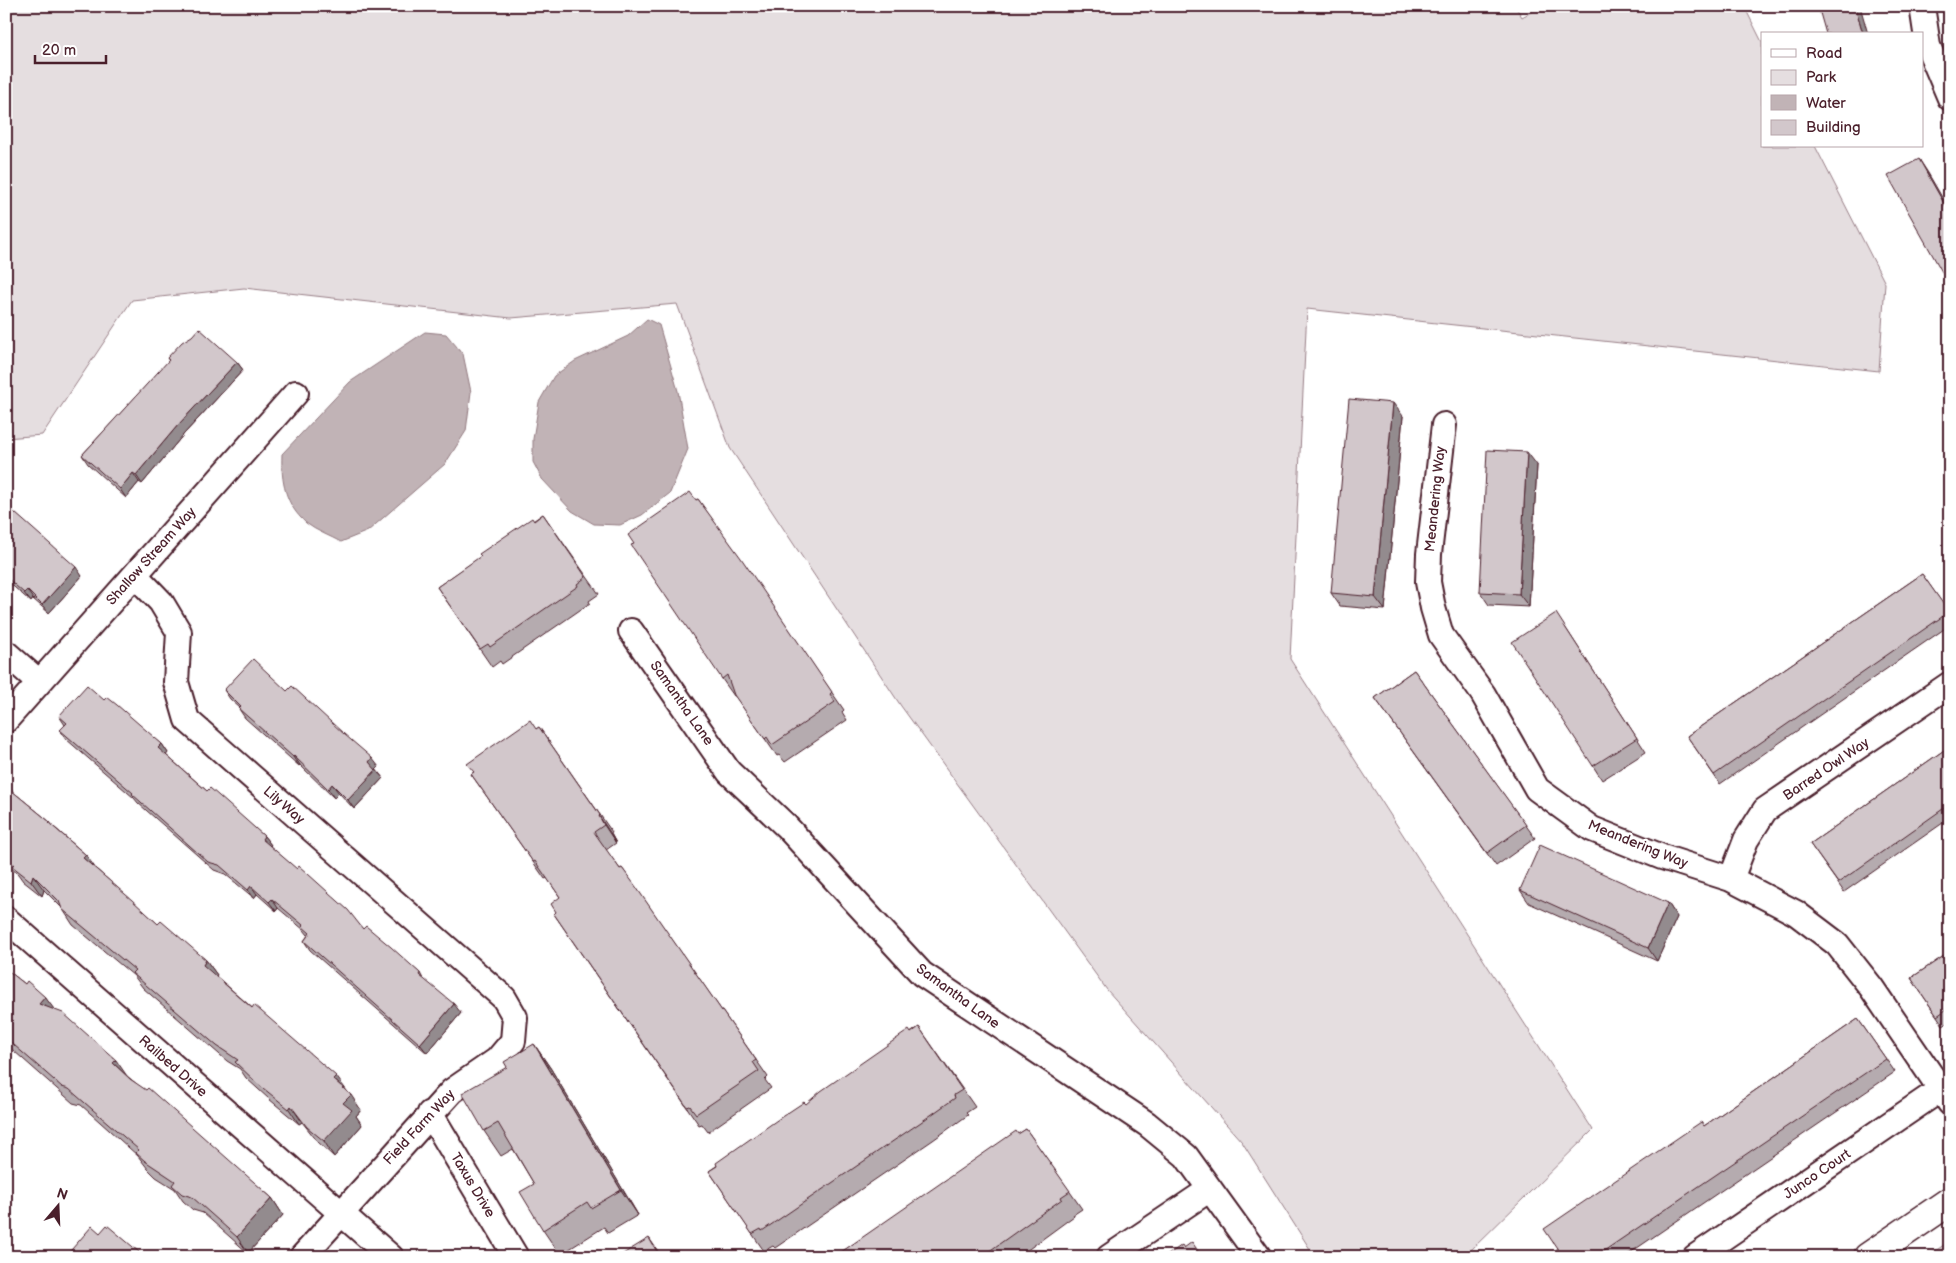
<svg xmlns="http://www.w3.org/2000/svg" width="1956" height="1263" font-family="'Balsamiq Sans',sans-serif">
  <rect width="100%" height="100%" fill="#fff"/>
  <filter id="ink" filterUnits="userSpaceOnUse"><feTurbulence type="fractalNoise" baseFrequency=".02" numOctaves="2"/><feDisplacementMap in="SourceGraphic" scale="10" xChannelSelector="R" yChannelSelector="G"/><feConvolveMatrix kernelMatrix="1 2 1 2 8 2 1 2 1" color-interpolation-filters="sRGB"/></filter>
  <g filter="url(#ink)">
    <path fill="#e5dee0" stroke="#987e86" d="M 6,6 L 1515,6 L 1522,17 L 1542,6 L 1744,6 L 1762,42 L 1762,146 L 1815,146 L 1885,283 L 1879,371 L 1307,309 L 1290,659 L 1593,1130 L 1464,1257 L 1315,1257 L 1242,1142 L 1107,990 L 901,706 L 730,448 L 677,304 L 511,318 L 244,288 L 132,300 L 42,435 L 6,438 Z
      M 1950,1241 L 1950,1257 L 1926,1257 Z"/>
    <path fill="#c1b3b6" stroke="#91787e" d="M 647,319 L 659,325 L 678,391 L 688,449 L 670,493 L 642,515 L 620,525 L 594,524 L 572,511 L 542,479 L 533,462 L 533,439 L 539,402 L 554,376 L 575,361 L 628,336 Z
      M 425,332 L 446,334 L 463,354 L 471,392 L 466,431 L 445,464 L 368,531 L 341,542 C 330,536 316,531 306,523 C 285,504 281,482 282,454 L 350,382 Z"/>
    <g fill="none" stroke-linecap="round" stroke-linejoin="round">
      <defs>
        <path id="minor" d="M 1922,6 L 1928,46 L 1950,98
          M 1444,425 L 1429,554 L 1428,582 L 1433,608 L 1441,635 L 1483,694 L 1537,789 L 1592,829 L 1662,857 L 1731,879 L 1796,913 L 1837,944 L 1871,987 L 1950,1103
          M 135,575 L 161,602 L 179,632 L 176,682 L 187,720 L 504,998 L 515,1017 L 513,1041 L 497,1060 L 452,1091 L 302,1257
          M 631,631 L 729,772 L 786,826 L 922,974 L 1147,1124 L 1186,1156 L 1259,1257
          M 6,653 L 39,682
          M 6,720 L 296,393
          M 1731,879 L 1746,840 L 1765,810 L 1950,684
          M 6,919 L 391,1257
          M 430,1113 L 516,1257
          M 1109,1257 L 1210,1189
          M 1695,1257 L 1950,1083"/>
        <path id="tertiary" d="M 1868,1257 L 1950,1201"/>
      </defs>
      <use href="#minor" stroke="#4a1f2b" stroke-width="28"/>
      <use href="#tertiary" stroke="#4a1f2b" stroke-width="31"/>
      <use href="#minor" stroke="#fff" stroke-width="24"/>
      <use href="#tertiary" stroke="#fff" stroke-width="28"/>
    </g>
    <path fill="#b5abaf" stroke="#4a1f2b" d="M 167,358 L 237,362 L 243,370 L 184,434 L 142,484 L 139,482 L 126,498 L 88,464 L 82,455 L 169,361 Z
      M 1403,416 L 1385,610 L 1340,606 L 1331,593 Z
      M 1537,465 L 1529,607 L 1489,605 L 1480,592 Z
      M 698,499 L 844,710 L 842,712 L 847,720 L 785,762 L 779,755 L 777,756 L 735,696 L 734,696 L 722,679 L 696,500 Z
      M 6,505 L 82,576 L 49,613 L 33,599 L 31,602 L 6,580 Z
      M 543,514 L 599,594 L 589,601 L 590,603 L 502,664 L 500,661 L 492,667 L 437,587 Z
      M 1922,574 L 1950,614 L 1950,625 L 1720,784 L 1687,736 Z
      M 1565,627 L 1646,752 L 1602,780 L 1593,766 Z
      M 1414,670 L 1535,838 L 1496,866 L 1375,698 Z
      M 224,690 L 287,691 L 379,767 L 376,769 L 383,778 L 354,809 L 339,793 L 334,798 L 300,765 L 299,766 L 245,718 L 239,709 L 240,708 L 230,699 Z
      M 104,700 L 162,744 L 168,753 L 166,755 L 207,791 L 264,836 L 271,845 L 270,846 L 363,929 L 420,973 L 423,979 L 461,1013 L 427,1053 L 310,950 L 304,941 L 308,935 L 304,930 L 278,908 L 276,911 L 257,894 L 254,898 L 225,874 L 214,870 L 138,803 L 134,798 L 66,739 L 60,730 L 65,725 L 59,716 Z
      M 539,727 L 612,832 L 611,834 L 616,843 L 606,850 L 620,869 L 622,868 L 768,1077 L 765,1080 L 771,1088 L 708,1132 L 702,1124 L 699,1125 L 554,914 L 556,912 L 560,897 L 547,878 L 545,879 L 471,774 Z
      M 1950,746 L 1950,818 L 1844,892 L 1810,844 Z
      M 6,786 L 50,822 L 54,827 L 86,855 L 96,869 L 158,924 L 206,960 L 217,975 L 216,976 L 347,1091 L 361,1110 L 356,1116 L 362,1125 L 334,1157 L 318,1142 L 302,1122 L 299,1124 L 269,1099 L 246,1078 L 240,1069 L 227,1061 L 143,988 L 134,976 L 73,925 L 62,908 L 44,890 L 42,896 L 23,881 L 18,874 L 6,864 Z
      M 1520,890 L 1668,903 L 1677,917 L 1657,961 L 1529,903 Z
      M 1950,952 L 1950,1021 L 1943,1025 L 1911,978 Z
      M 6,969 L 25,984 L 45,997 L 54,1010 L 126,1075 L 272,1198 L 283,1215 L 248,1253 L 203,1213 L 193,1210 L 183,1201 L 175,1189 L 156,1177 L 148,1169 L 138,1156 L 81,1105 L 73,1103 L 6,1044 Z
      M 1858,1019 L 1895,1072 L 1624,1257 L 1563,1257 L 1704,1126 Z
      M 919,1027 L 975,1107 L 966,1113 L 968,1115 L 933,1140 L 775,1248 L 773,1246 L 764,1251 L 709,1171 Z
      M 534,1044 L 551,1069 L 638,1215 L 608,1233 L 604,1227 L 560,1255 L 543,1230 L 534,1184 L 513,1149 L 501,1156 L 484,1131 L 507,1067 Z
      M 1026,1129 L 1082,1209 L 1073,1215 L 1074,1216 L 1018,1257 L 834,1257 Z"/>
    <path fill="#938b8e" stroke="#4a1f2b" d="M 1855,6 L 1860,6 L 1868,34 L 1863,34 Z
      M 1919,159 L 1928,173 L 1950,211 L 1950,214 Z
      M 237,362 L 243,370 L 184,434 L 142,484 L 136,475 L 178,425 Z
      M 1393,403 L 1403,416 L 1385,610 L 1375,597 Z
      M 1527,452 L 1537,465 L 1529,607 L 1519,594 Z
      M 133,473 L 139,482 L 126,498 L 120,489 Z
      M 76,567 L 82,576 L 49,613 L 42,605 Z
      M 27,590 L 33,599 L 31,602 L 24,593 Z
      M 162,744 L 168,753 L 165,757 L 158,748 Z
      M 294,756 L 300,765 L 299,766 L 293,757 Z
      M 372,758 L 379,767 L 375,771 L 369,762 Z
      M 376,770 L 383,778 L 354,809 L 348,800 Z
      M 332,784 L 339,793 L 334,798 L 328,789 Z
      M 599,816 L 611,834 L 616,843 L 604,825 Z
      M 264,836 L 271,845 L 268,848 L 262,839 Z
      M 86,855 L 96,870 L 83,858 Z
      M 33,875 L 44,890 L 42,896 L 31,881 Z
      M 251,886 L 257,894 L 254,898 L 248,890 Z
      M 272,899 L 278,908 L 276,911 L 269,902 Z
      M 1668,903 L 1677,917 L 1657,961 L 1648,948 Z
      M 206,960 L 217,975 L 213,980 L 203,965 Z
      M 45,997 L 57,1013 L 39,1004 Z
      M 454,1004 L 461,1013 L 427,1053 L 420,1044 Z
      M 534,1044 L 551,1069 L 638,1215 L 621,1190 Z
      M 116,1060 L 127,1076 L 113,1063 Z
      M 336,1076 L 347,1091 L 333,1079 Z
      M 351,1095 L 361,1110 L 356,1116 L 362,1125 L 334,1157 L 324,1141 L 343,1103 Z
      M 291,1106 L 302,1122 L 299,1124 L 289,1109 Z
      M 272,1198 L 283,1215 L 248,1253 L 237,1237 Z
      M 649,1238 L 662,1257 L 660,1257 Z
      M 139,1252 L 142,1257 L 135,1257 Z"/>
    <path fill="#d2c7cb" stroke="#4a1f2b" d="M 1818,6 L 1855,6 L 1863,34 L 1826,34 Z
      M 1919,159 L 1950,214 L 1950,286 L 1888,176 Z
      M 199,328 L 237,362 L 178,425 L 136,475 L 133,473 L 120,489 L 82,455 L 169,360 L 167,358 L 182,342 L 192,336 Z
      M 1349,399 L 1393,403 L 1375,597 L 1331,593 Z
      M 1487,450 L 1527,452 L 1519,594 L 1480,592 Z
      M 690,492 L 696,500 L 698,499 L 741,558 L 832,692 L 830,694 L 835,702 L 772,745 L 767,737 L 765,739 L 734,695 L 727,675 L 722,679 L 631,545 L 634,544 L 628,535 Z
      M 6,505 L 76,567 L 42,605 L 27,590 L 24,593 L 6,577 Z
      M 543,514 L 586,577 L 577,584 L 578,586 L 490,647 L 488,644 L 480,649 L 437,587 L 481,556 L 479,554 L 532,518 L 534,521 Z
      M 1922,574 L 1949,612 L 1714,775 L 1687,736 Z
      M 1556,613 L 1637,738 L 1593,766 L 1512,642 Z
      M 253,659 L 287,691 L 292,686 L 344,734 L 372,758 L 369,762 L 376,770 L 348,800 L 332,784 L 328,789 L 294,756 L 293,757 L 239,709 L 241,707 L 224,690 Z
      M 1414,670 L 1526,825 L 1487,853 L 1375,698 Z
      M 87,685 L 104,700 L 107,697 L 117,705 L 162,744 L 158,748 L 191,777 L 207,791 L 210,788 L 264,836 L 262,839 L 297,869 L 299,866 L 308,874 L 348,910 L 363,929 L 366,926 L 391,947 L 420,973 L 419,975 L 454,1004 L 420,1044 L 304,941 L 310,933 L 302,926 L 303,925 L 272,899 L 269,902 L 251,886 L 248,890 L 219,865 L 208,862 L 132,794 L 133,793 L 60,730 L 67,723 L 59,716 Z
      M 530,720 L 536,729 L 539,727 L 600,815 L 599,816 L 604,825 L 594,832 L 620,869 L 622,868 L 634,884 L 756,1060 L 753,1062 L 759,1071 L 696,1114 L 690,1106 L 687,1107 L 554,914 L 556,912 L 551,904 L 560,897 L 535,861 L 533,862 L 471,774 L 474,772 L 467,764 Z
      M 1950,746 L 1950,804 L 1838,883 L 1810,844 Z
      M 6,786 L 50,822 L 49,823 L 86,855 L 83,858 L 132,900 L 158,924 L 161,921 L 206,960 L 203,965 L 252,1008 L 254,1005 L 336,1076 L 333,1079 L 351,1095 L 343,1103 L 352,1110 L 324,1141 L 307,1127 L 291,1106 L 289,1109 L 258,1084 L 235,1062 L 238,1060 L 217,1046 L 132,973 L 135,970 L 62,909 L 59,901 L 33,875 L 31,881 L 12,866 L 14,864 L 6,858 Z
      M 1540,845 L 1668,903 L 1648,948 L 1520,890 Z
      M 1950,952 L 1950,1007 L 1937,1016 L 1911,978 Z
      M 6,969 L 25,984 L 27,981 L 45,997 L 39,1004 L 63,1013 L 116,1060 L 113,1063 L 130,1079 L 146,1090 L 148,1088 L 272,1198 L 237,1237 L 192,1197 L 182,1194 L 172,1185 L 175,1181 L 145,1161 L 136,1153 L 139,1150 L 69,1089 L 62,1087 L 6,1038 Z
      M 1858,1019 L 1886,1059 L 1595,1257 L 1563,1257 L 1544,1229 L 1701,1122 L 1704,1126 Z
      M 919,1027 L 962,1090 L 954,1095 L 955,1098 L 921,1122 L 762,1231 L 761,1229 L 752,1234 L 709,1171 L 717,1166 L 716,1163 L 780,1118 L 804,1102 L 806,1104 L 821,1091 L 909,1030 L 911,1033 Z
      M 534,1044 L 621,1190 L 591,1208 L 587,1202 L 543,1230 L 520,1192 L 534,1184 L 498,1123 L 484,1131 L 462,1093 L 507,1067 L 504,1062 Z
      M 1026,1129 L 1070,1191 L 1061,1197 L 1062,1199 L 981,1257 L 834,1257 L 1016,1131 L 1018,1134 Z
      M 107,1225 L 139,1252 L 135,1257 L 65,1257 L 92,1226 L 100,1233 Z
      M 649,1238 L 660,1257 L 618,1257 Z
      M 1192,1242 L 1202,1257 L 1165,1257 L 1182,1245 L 1184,1248 Z"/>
  </g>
  <g text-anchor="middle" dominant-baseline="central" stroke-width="4.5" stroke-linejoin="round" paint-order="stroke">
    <g font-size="14" fill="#4a1f2b" stroke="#fff">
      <text transform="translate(1435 499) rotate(-84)">Meandering Way</text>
      <text transform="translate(151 556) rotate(-48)">Shallow Stream Way</text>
      <text transform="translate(682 703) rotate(55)">Samantha Lane</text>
      <text transform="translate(1826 769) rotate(-34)">Barred Owl Way</text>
      <text transform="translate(284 805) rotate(41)">Lily Way</text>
      <text transform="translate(1638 844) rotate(22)">Meandering Way</text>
      <text transform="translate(958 996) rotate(36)">Samantha Lane</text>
      <text transform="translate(173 1066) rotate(41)">Railbed Drive</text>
      <text transform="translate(419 1127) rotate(-47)">Field Farm Way</text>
      <text transform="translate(1817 1174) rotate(-34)">Junco Court</text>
      <text transform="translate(473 1185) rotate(59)">Taxus Drive</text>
    </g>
  </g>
  <rect width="1956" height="1263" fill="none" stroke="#fff" stroke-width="25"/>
  <rect x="12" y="12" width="1931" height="1238" fill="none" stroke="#4a1f2b" stroke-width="2" filter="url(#ink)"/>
  <rect x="1761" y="32" width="162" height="115" fill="#ffffff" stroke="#b7a5aa"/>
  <rect x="1771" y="49" width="25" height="8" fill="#ffffff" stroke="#b7a5aa"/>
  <text x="1806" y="58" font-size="15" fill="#4a1f2b">Road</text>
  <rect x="1771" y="70" width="25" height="15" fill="#e5dee0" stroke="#b7a5aa"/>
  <text x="1806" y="82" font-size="15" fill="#4a1f2b">Park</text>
  <rect x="1771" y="95" width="25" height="15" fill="#c1b3b6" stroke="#b7a5aa"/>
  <text x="1806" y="108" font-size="15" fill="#4a1f2b">Water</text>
  <rect x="1771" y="120" width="25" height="15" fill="#d2c7cb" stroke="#b7a5aa"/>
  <text x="1806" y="132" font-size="15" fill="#4a1f2b">Building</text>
  <g transform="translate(58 1206) rotate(19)" stroke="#ffffff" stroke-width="4" paint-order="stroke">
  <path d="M0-4L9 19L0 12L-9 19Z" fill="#4a1f2b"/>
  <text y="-8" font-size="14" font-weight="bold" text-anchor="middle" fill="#4a1f2b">N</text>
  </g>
  <path d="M35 55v8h71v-8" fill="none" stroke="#4a1f2b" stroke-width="2.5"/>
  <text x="42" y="55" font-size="15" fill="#4a1f2b" stroke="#ffffff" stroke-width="4" paint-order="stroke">20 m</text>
</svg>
